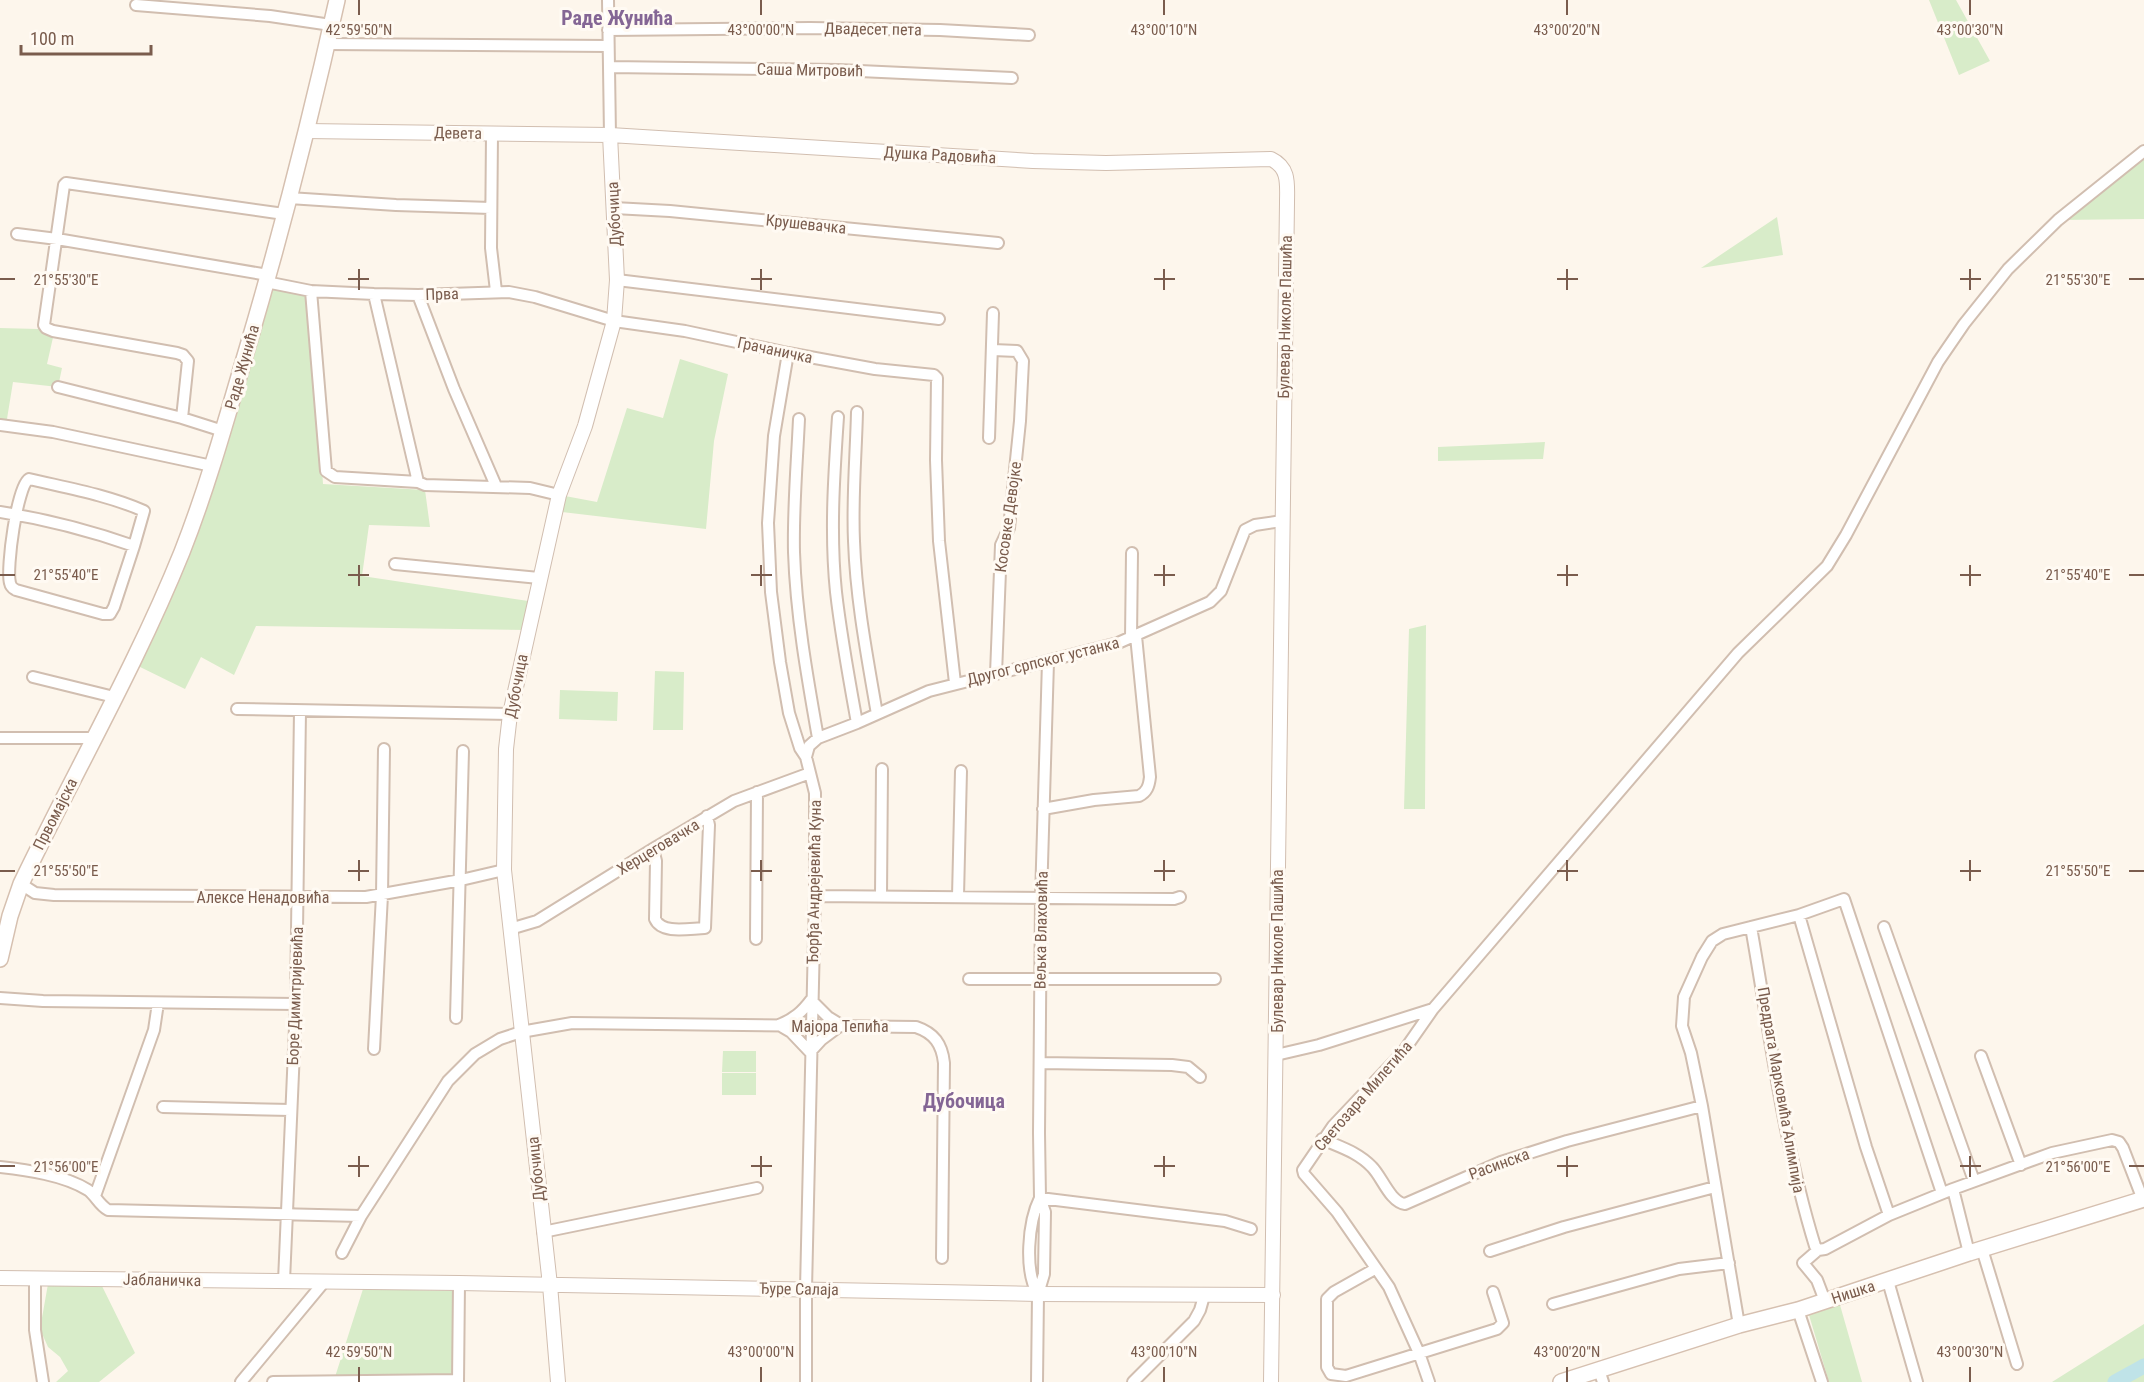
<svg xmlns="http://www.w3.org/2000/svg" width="2144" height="1382" font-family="'Roboto Condensed',sans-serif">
  <rect width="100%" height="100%" fill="#fdf6ec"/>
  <path fill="#d8ecc9" d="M 1929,0 L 1956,0 L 1990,61 L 1959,75 Z
    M 2144,151 L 2144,219 L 2058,220 Z
    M 1777,217 L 1783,255 L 1701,268 Z
    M 271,288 L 311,291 L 323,484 L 425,490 L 430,527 L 369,525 L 362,576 L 535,602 L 528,630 L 256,626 L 234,675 L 201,657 L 185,689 L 138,666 Z
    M 0,328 L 38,329 L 54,333 L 47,364 L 62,368 L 58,387 L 13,382 L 6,425 L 0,425 Z
    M 680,359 L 728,374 L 714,441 L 706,529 L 562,512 L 565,496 L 597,502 L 627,408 L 663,418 Z
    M 1545,442 L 1543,459 L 1438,461 L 1438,447 Z
    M 1426,625 L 1425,809 L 1404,809 L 1409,629 Z
    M 655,671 L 684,672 L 683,730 L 653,730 Z
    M 560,690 L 618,692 L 617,721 L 559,719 Z
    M 723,1051 L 756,1051 L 756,1072 L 722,1072 Z
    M 722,1073 L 756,1073 L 756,1095 L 722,1095 Z
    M 48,1284 L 101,1284 L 135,1353 L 99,1382 L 56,1382 L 68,1371 L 60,1357 L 48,1347 L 40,1329 Z
    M 363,1289 L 454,1291 L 454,1376 L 335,1377 Z
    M 1840,1305 L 1862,1382 L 1829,1382 L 1809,1315 Z
    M 2144,1324 L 2144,1382 L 2052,1382 Z"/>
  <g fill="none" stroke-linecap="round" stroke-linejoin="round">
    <path stroke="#bfe3e8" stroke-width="15" d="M 2115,1382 L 2144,1366"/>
    <defs>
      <path id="minor" d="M 608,0 L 610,135
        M 136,5 L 270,16 L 331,25
        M 608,30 L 810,28 L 940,30 L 1029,35
        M 326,44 L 608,46
        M 609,67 L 838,70 L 1012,78
        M 492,134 L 491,248 L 496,291
        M 289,198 L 396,205 L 491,208
        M 614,208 L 670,211 L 998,243
        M 17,234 L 57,239 L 268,275
        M 617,280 L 939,319
        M 266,282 L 311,291 L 374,294 L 418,295 L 509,292 L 535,297 L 614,321 L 685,331 L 788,353 L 875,369 L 934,375 L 937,378 L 936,460 L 939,541 L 955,683
        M 311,291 L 326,471 L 335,477 L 418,482 L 425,485 L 530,488 L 559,495
        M 374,294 L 418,482
        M 418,295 L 454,389 L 496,486
        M 993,350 L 1017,351 L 1023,361 L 1020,421 L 1009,528 L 1001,545 L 996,674
        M 788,353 L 774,436 L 768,523 L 771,592 L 780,662 L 789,713 L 800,748 L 806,757 L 815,793 L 815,896 L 806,1289 L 806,1382
        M 58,387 L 182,418 L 223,431
        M 857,412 C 856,455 852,498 854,541 C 856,599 867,656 877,714
        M 838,417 C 834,475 830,534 836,592 C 841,636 849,679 857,723
        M 182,418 L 188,361 L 183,355 L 177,353 L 53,331 L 46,328 L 44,325 L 64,185 L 66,183 L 284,214
        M 799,419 C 797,463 793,508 794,552 C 796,614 807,676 818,738
        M 0,425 L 53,432 L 212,466
        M 989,438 L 993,313
        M 0,512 C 45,519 91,531 134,546 L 114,607 L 110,614 L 103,614 L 16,590 C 13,588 11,588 10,583 C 6,569 17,486 29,479 C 67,488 108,495 144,511 L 134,546
        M 395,564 L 539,578
        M 1131,638 L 1132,553
        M 33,677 L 114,697
        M 237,709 L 510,714
        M 0,738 L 94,738
        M 806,757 L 809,746 L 818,738 L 857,723 L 929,691 L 1118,643 L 1210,602 L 1221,591 L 1245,530 L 1255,525 L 1282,521
        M 1043,809 L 1094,800 L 1139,796 C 1147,792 1149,786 1150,777 L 1136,636
        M 653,849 L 656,861 L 655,919 C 662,935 691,928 705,928 L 709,825 L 707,816
        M 21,884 L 35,893 L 54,895 L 366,897 L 461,880 L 504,870
        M 881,895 L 882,769
        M 815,896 L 1174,899 L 1180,897
        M 958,896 L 961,771
        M 1799,915 L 1866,1147 L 1889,1215
        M 1751,927 C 1770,1034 1783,1142 1815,1246 L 1818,1250 L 1825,1249 L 1889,1215 L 1953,1189 L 1969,1253
        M 1884,927 L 1974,1181
        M 510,929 L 537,921 L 653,849 L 734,801 L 810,773
        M 756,939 L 757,792
        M 969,979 L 1215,979
        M 0,998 L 43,1001 L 296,1004
        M 811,1000 L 828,1017 L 841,1025 L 821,1040 L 810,1052 L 791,1032 L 779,1025 C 794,1019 802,1012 811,1000 Z
        M 1433,1009 L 1738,653 L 1827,566 L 1846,535 L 1938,362 L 1964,324 L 2008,269 L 2058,220 L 2144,151
        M 456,1018 L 463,751
        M 374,1049 L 382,895 L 384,749
        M 1276,1055 L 1319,1045 L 1433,1009 L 1403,1052 L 1333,1126 L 1303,1170 L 1304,1174 L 1337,1212 L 1389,1287 L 1419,1353 L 1429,1382
        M 1981,1056 L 2021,1165
        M 1041,1063 L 1172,1065 L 1188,1067 L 1200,1077
        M 163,1107 L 291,1110
        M 1322,1139 C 1340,1147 1358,1152 1372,1167 C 1382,1177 1390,1202 1405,1204 L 1501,1162 L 1567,1141 L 1702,1106
        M 0,1167 C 27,1170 64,1175 88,1190 C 96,1196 99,1205 108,1210 L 361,1216 L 448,1081 L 475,1054 L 500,1039 L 521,1032 L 572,1023 L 916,1027 C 934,1033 942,1044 944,1063 L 942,1258
        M 1953,1189 L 2052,1153 L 2112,1140 L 2119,1142 L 2123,1148 L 2143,1200
        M 95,1196 L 154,1030 L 158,1003
        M 1040,1198 L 1225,1221 L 1251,1229
        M 543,1232 L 757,1188
        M 1982,1249 L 2017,1364
        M 1818,1250 L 1803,1263 L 1817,1280 L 1825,1301
        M 1490,1251 L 1564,1227 L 1715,1187
        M 342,1253 L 361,1216
        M 1375,1269 L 1334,1292 L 1327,1299 L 1327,1367 L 1331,1374 L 1346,1376 L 1497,1329 L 1503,1323 L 1493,1292
        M 35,1278 L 35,1330 L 43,1382
        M 284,1281 L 296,1004 L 300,711
        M 1888,1281 L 1917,1382
        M 1038,1294 C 1024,1271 1028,1222 1040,1198
        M 1553,1304 L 1679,1269 L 1729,1263
        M 1798,1310 L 1822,1382
        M 1739,1325 L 1702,1106 L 1691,1053 L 1682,1026 L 1684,997 L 1702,957 L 1712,941 L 1723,934 L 1799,915 L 1844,899 L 1942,1193
        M 1599,1370 L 1603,1382
        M 241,1382 L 324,1282
        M 273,1382 L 458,1380
        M 458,1382 L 459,1283
        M 1037,1382 L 1038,1294 L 1044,1274 L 1045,1212 L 1040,1198 L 1039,1133 L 1041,898 L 1048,662
        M 1133,1382 L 1194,1321 L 1200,1310 L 1204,1296"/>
      <path id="tertiary" d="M 306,131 L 610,135 L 1033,161 L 1106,163 L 1271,159 C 1290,168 1287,185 1287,203 L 1271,1382
        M 0,1278 L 459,1283 L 1038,1294 L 1273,1295
        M 558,1382 L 550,1285 L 504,870 L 506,749 L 510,714 L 559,495 L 585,426 L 614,321 L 617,280 L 610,135"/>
      <path id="secondary" d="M 0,959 L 10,916 L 21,884 C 74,773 136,666 182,552 C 208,486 227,417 247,349 C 281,234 311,117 337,0
        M 1561,1382 L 1739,1325 L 1798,1310 L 1969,1253 L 2144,1199"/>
    </defs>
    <use href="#minor" stroke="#d1beb0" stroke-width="14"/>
    <use href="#tertiary" stroke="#d1beb0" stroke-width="16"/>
    <use href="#secondary" stroke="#d6c0b0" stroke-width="18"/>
    <use href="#minor" stroke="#fff" stroke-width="10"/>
    <use href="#tertiary" stroke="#fff" stroke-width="14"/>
    <use href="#secondary" stroke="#fff" stroke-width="15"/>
  </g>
  <path fill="none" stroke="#7a5c4d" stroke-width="2" d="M 359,0 L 359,15M 761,0 L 761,15M 1164,0 L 1164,15M 1567,0 L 1567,15M 1970,0 L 1970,15M 359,269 L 359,290M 761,269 L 761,290M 1164,269 L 1164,290M 1567,269 L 1567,290M 1970,269 L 1970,290M 0,279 L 15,279M 348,279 L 369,279M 751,279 L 772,279M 1154,279 L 1175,279M 1557,279 L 1578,279M 1960,279 L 1981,279M 2129,279 L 2144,279M 359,565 L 359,586M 761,565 L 761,586M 1164,565 L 1164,586M 1567,565 L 1567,586M 1970,565 L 1970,586M 0,575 L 15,575M 348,575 L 369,575M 751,575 L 772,575M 1154,575 L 1175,575M 1557,575 L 1578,575M 1960,575 L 1981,575M 2129,575 L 2144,575M 359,860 L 359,881M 761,860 L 761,881M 1164,860 L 1164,881M 1567,860 L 1567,881M 1970,860 L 1970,881M 0,871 L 15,871M 348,871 L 369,871M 751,871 L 772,871M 1154,871 L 1175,871M 1557,871 L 1578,871M 1960,871 L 1981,871M 2129,871 L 2144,871M 359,1156 L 359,1177M 761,1156 L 761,1177M 1164,1156 L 1164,1177M 1567,1156 L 1567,1177M 1970,1156 L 1970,1177M 0,1166 L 15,1166M 348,1166 L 369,1166M 751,1166 L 772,1166M 1154,1166 L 1175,1166M 1557,1166 L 1578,1166M 1960,1166 L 1981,1166M 2129,1166 L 2144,1166M 359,1367 L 359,1382M 761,1367 L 761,1382M 1164,1367 L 1164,1382M 1567,1367 L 1567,1382M 1970,1367 L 1970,1382"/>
  <g text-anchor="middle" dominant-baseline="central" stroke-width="6" stroke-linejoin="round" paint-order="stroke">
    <g font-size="16" fill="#7a5c4d" stroke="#fffaf3">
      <text transform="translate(873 29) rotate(1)">Двадесет пета</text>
      <text transform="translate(810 70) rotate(1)">Саша Митровић</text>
      <text transform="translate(458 133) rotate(1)">Девета</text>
      <text transform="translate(940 155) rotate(3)">Душка Радовића</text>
      <text transform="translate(614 214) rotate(-93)">Дубочица</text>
      <text transform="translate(806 224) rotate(6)">Крушевачка</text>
      <text transform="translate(442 294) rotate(-2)">Прва</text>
      <text transform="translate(1285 317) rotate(-89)">Булевар Николе Пашића</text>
      <text transform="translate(775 350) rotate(12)">Грачаничка</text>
      <text transform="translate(242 367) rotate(-74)">Раде Жунића</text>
      <text transform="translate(1008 517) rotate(-82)">Косовке Девојке</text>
      <text transform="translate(1043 661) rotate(-14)">Другог српског устанка</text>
      <text transform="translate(516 686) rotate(-79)">Дубочица</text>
      <text transform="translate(55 814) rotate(-63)">Првомајска</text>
      <text transform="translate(658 847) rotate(-31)">Херцеговачка</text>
      <text transform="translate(814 882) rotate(-89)">Ђорђа Андрејевића Куна</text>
      <text x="263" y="897">Алексе Ненадовића</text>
      <text transform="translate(1041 930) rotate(-89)">Вељка Влаховића</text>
      <text transform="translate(1277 951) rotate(-90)">Булевар Николе Пашића</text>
      <text transform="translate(295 996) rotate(-88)">Боре Димитријевића</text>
      <text x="840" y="1026">Мајора Тепића</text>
      <text transform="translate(1781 1090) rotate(80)">Предрага Марковића Алимпија</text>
      <text transform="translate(1363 1096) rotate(-49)">Светозара Милетића</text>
      <text transform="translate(1499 1164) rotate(-20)">Расинска</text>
      <text transform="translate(536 1169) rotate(-96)">Дубочица</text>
      <text transform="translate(162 1280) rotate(1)">Јабланичка</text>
      <text transform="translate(799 1289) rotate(1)">Ђуре Салаја</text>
      <text transform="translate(1853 1292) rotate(-18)">Нишка</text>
    </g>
    <g font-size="20" font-weight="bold" fill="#846695" stroke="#fffaf3">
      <text x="617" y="18">Раде Жунића</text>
      <text x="964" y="1101">Дубочица</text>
    </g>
  </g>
  <g font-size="15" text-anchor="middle" fill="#7a5c4d" stroke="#fffaf3" stroke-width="6" stroke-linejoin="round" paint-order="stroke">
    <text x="359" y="35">42°59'50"N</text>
    <text x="761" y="35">43°00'00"N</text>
    <text x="1164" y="35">43°00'10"N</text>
    <text x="1567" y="35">43°00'20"N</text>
    <text x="1970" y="35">43°00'30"N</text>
    <text x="2078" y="285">21°55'30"E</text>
    <text x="66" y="285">21°55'30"E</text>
    <text x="2078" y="580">21°55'40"E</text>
    <text x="66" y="580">21°55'40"E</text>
    <text x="2078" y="876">21°55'50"E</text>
    <text x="66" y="876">21°55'50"E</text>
    <text x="2078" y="1172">21°56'00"E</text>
    <text x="66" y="1172">21°56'00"E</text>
    <text x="359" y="1357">42°59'50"N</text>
    <text x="761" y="1357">43°00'00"N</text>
    <text x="1164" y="1357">43°00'10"N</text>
    <text x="1567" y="1357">43°00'20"N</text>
    <text x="1970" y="1357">43°00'30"N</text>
  </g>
  <path d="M21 45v9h130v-9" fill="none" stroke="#7a5c4d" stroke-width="3"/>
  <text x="30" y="45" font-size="18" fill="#7a5c4d" stroke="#fffaf3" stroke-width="4.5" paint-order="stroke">100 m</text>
</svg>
